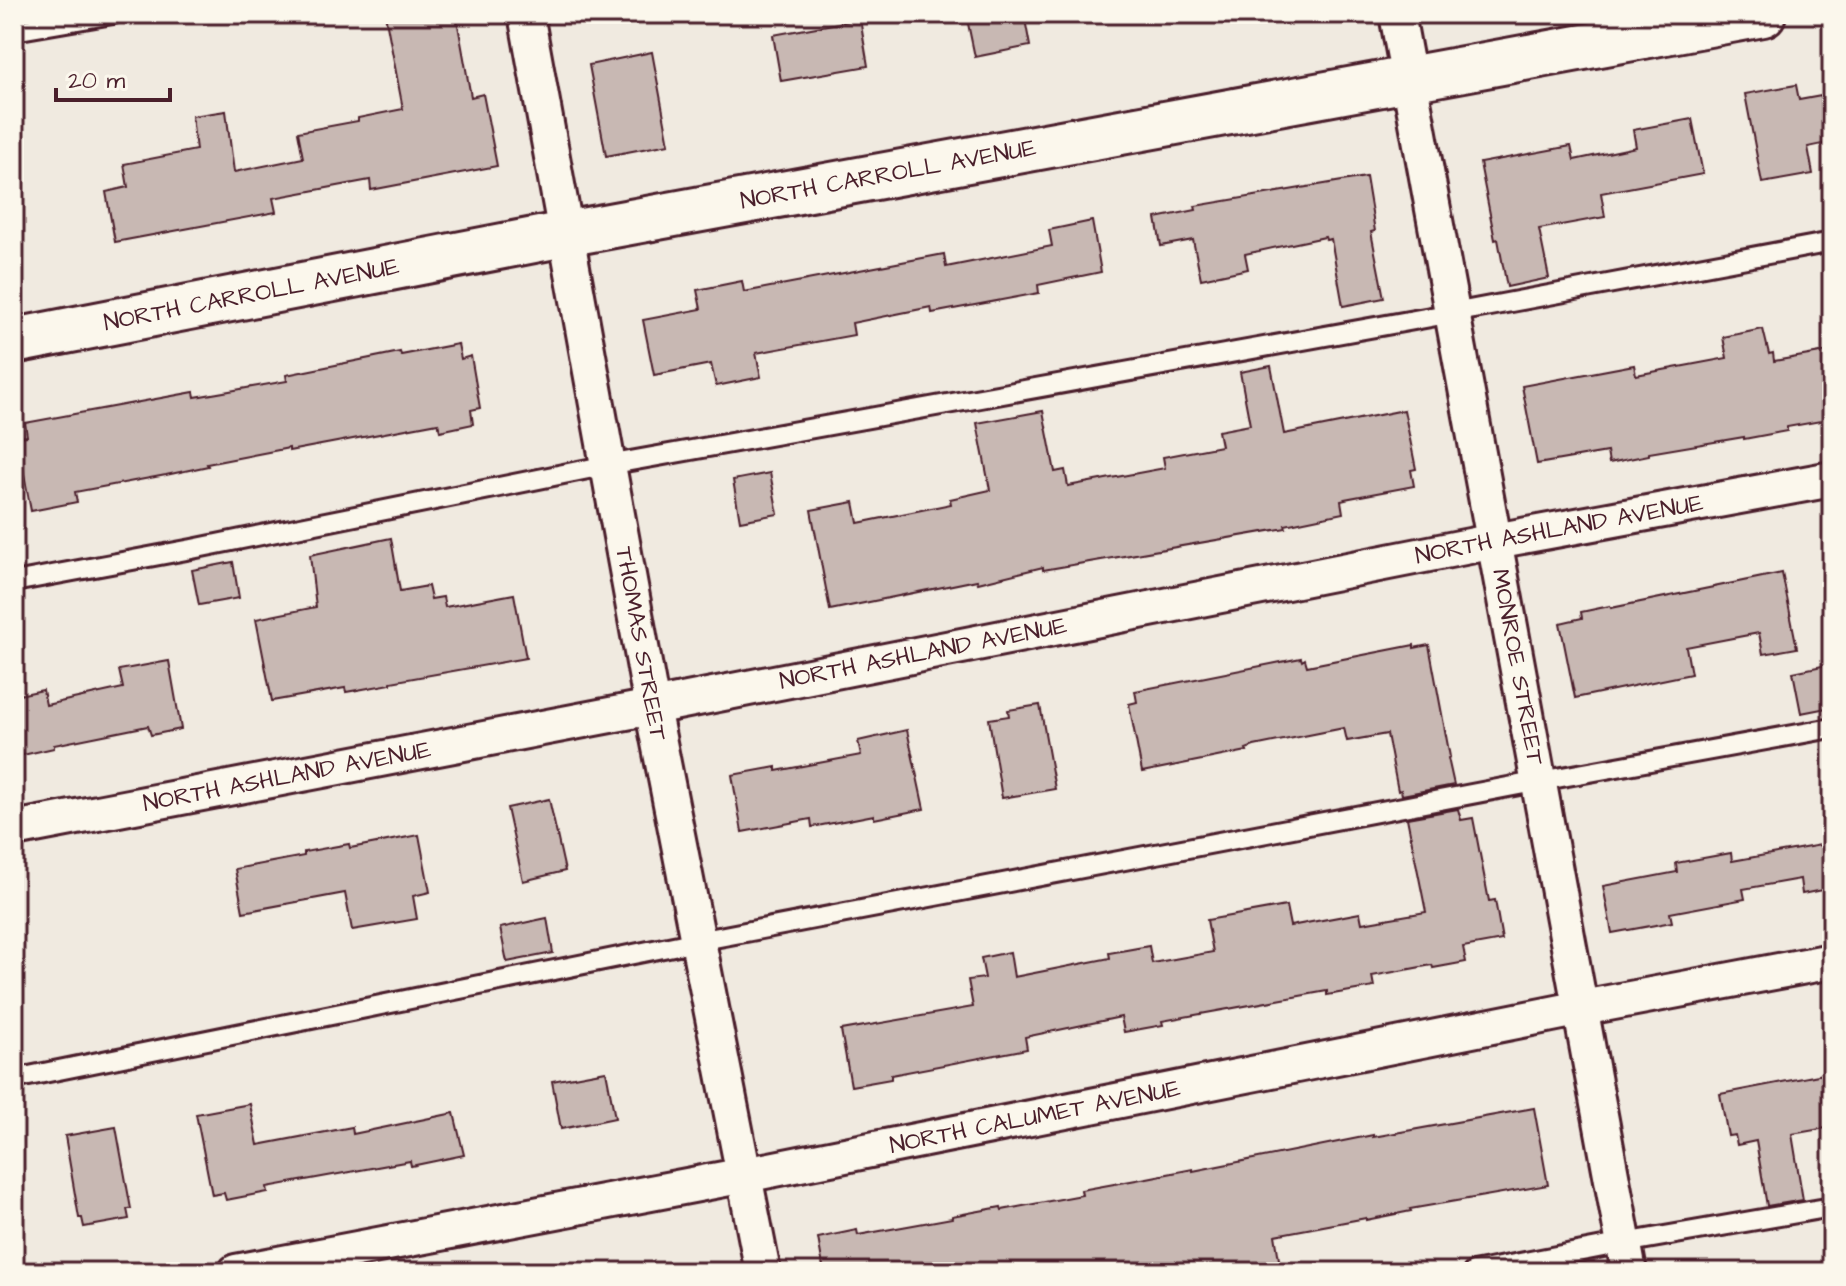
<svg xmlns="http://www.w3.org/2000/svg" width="1846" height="1286" font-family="'Architects Daughter',sans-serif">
  <rect width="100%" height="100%" fill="#f0eae0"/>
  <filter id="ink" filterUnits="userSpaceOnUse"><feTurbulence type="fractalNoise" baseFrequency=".0125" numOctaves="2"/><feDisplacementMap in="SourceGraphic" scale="16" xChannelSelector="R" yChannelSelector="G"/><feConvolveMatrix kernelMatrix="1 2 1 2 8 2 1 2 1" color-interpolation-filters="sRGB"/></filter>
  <g filter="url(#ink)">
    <path fill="#c8b8b3" stroke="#4a1f2b" stroke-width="2" d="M 385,14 L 456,14 L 471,97 L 483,94 L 497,166 L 371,190 L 370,180 L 273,198 L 276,212 L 115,242 L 106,192 L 128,187 L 124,164 L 196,150 L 192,116 L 226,111 L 234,172 L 303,158 L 298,132 L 358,121 L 358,118 L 403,109 Z
      M 966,14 L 1024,14 L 1030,46 L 975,57 Z
      M 860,19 L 868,66 L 781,81 L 773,35 Z
      M 652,52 L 669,144 L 606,156 L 589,65 Z
      M 1796,85 L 1799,100 L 1832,94 L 1832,142 L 1808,147 L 1813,174 L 1762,183 L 1745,94 Z
      M 1692,119 L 1703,174 L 1601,193 L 1605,217 L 1539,229 L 1549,278 L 1507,287 L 1498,239 L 1495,240 L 1480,163 L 1571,146 L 1574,160 L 1636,147 L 1633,130 Z
      M 1366,177 L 1375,231 L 1371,232 L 1384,298 L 1343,306 L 1331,239 L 1326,240 L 1325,237 L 1245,254 L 1248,269 L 1201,279 L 1193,240 L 1161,246 L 1156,218 L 1196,210 L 1195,206 Z
      M 1092,221 L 1101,272 L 1038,285 L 1039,293 L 932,313 L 931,307 L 852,323 L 854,335 L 756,353 L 761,377 L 716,386 L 711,364 L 654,375 L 643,320 L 701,309 L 697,290 L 742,281 L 744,292 L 944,254 L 946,267 L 1052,246 L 1049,230 Z
      M 1763,329 L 1769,354 L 1773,353 L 1774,361 L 1832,351 L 1832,419 L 1787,427 L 1787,431 L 1744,439 L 1744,437 L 1649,453 L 1649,455 L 1609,463 L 1607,452 L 1537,464 L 1522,386 L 1634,365 L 1636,375 L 1727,358 L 1723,337 Z
      M 458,344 L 461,359 L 471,356 L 480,408 L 471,410 L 473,424 L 440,431 L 438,423 L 289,451 L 289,448 L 207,464 L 208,466 L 166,475 L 75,492 L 77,502 L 31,511 L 17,437 L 27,436 L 25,423 L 194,392 L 195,397 L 287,381 L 286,375 L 400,352 L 401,355 Z
      M 1271,366 L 1284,434 L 1404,410 L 1416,469 L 1411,470 L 1414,486 L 1345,499 L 1346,500 L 1341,501 L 1343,513 L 1285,525 L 1286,528 L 1043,570 L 1043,567 L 978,583 L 977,580 L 830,610 L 811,510 L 854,502 L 858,523 L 951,504 L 950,499 L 990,490 L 977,423 L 1043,411 L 1055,472 L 1065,470 L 1068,486 L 1165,468 L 1163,457 L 1221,446 L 1218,431 L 1250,425 L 1240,372 Z
      M 770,473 L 778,514 L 740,521 L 733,480 Z
      M 391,538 L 400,591 L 428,586 L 431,599 L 443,597 L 445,607 L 514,594 L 526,658 L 391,682 L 391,684 L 346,692 L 345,688 L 272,701 L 256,619 L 316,607 L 310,555 Z
      M 233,562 L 239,598 L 199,605 L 192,570 Z
      M 1782,573 L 1797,648 L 1763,654 L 1759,633 L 1686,647 L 1691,674 L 1575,698 L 1560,623 L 1582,618 L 1581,612 L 1610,606 L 1611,608 Z
      M 1414,645 L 1414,648 L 1429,645 L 1450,757 L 1448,758 L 1454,785 L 1402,795 L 1401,790 L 1398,791 L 1387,734 L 1347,741 L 1344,728 L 1254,746 L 1246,749 L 1247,751 L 1142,772 L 1129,704 L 1137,702 L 1135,691 L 1301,658 L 1302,661 L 1305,659 L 1307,666 Z
      M 169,661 L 181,729 L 151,735 L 148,726 L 54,745 L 54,748 L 14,757 L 14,696 L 43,690 L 46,705 L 123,688 L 119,670 Z
      M 1832,664 L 1832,707 L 1801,713 L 1793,672 Z
      M 1040,705 L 1055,789 L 1002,798 L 989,719 L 1009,716 L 1008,710 Z
      M 907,730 L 924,809 L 874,819 L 874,815 L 812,827 L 811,819 L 742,832 L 732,775 L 776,767 L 776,771 L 861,755 L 858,741 Z
      M 549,799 L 565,871 L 523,881 L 507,808 Z
      M 1458,809 L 1461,820 L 1473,818 L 1489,901 L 1495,900 L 1502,940 L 1463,947 L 1466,962 L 1433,968 L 1432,965 L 1372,976 L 1374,987 L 1327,995 L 1327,991 L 1162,1021 L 1163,1025 L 1124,1032 L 1121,1017 L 1025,1037 L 1027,1049 L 891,1075 L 891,1079 L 851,1086 L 841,1030 L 973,1007 L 968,980 L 985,978 L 981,958 L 1010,952 L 1014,977 L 1110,958 L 1109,953 L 1149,946 L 1152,963 L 1213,952 L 1207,920 L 1286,906 L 1290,926 L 1360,913 L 1362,923 L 1426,912 L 1407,818 Z
      M 419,835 L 430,892 L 413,896 L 417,919 L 352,930 L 345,893 L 243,912 L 235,869 L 304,856 L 304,852 L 349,844 L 350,848 Z
      M 1832,843 L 1832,888 L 1802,894 L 1800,879 L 1743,889 L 1745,899 L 1670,913 L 1672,922 L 1612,933 L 1603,886 L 1677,872 L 1676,863 L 1731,853 L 1732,861 Z
      M 547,918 L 553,953 L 507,962 L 500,928 Z
      M 606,1071 L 615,1118 L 561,1129 L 552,1081 Z
      M 1829,1073 L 1832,1089 L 1832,1127 L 1792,1134 L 1803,1200 L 1767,1206 L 1756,1141 L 1737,1145 L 1735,1135 L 1728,1136 L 1720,1094 Z
      M 250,1104 L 258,1145 L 352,1127 L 353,1134 L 454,1113 L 464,1155 L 411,1166 L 410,1161 L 267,1187 L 268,1192 L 226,1200 L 224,1193 L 212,1195 L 196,1114 Z
      M 1534,1108 L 1548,1185 L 1410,1209 L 1411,1211 L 1366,1220 L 1366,1218 L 1275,1235 L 1281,1272 L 824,1272 L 818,1238 L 857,1230 L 858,1235 L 952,1218 L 952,1216 L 1001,1207 L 1002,1210 L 1082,1195 L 1081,1190 L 1147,1178 L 1193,1169 L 1193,1171 L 1373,1135 L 1373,1137 Z
      M 116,1127 L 131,1209 L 127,1209 L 129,1219 L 84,1227 L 82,1218 L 79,1218 L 65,1136 Z"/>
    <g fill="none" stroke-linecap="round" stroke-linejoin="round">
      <defs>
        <path id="lane" d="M 14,31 L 113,14
          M 14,582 L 192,549 L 608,465 L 1453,313 L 1832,242
          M 14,1079 L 698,941 L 1540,781 L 1832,728
          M 1473,1272 L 1624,1243 L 1832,1207"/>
        <g id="street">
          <path id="s1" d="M 526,14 L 652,707 L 763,1272"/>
          <path id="s2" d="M 1397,14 L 1629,1272"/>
          <path id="s3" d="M 14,829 L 652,707 L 1495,541 L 1832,479"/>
          <path id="s4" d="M 236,1272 L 745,1175 L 1582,1008 L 1832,961"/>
        </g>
        <g id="secondary">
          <path id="s5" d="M 14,341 L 565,234 L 1763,14"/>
        </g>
      </defs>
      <use href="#lane" stroke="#4a1f2b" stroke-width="24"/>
      <use href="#street" stroke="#4a1f2b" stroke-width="40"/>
      <use href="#secondary" stroke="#4a1f2b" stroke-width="50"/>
      <use href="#lane" stroke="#fbf7ec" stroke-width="18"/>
      <use href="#street" stroke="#fbf7ec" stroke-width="34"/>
      <use href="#secondary" stroke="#fbf7ec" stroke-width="44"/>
    </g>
  </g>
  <g text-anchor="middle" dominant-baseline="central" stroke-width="6" stroke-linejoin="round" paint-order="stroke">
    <g font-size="24" fill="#4a1f2b" stroke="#fbf7ec">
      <text stroke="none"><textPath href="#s5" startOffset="890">NORTH CARROLL AVENUE</textPath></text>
      <text stroke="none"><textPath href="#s5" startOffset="242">NORTH CARROLL AVENUE</textPath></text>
      <text stroke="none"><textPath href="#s3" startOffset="1574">NORTH ASHLAND AVENUE</textPath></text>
      <text stroke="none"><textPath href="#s1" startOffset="640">THOMAS STREET</textPath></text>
      <text stroke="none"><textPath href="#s3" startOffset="926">NORTH ASHLAND AVENUE</textPath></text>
      <text stroke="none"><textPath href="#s2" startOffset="664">MONROE STREET</textPath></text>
      <text stroke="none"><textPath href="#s3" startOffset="278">NORTH ASHLAND AVENUE</textPath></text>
      <text stroke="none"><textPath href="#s4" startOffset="814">NORTH CALUMET AVENUE</textPath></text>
    </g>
  </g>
  <rect width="1846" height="1286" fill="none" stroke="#fbf7ec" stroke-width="48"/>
  <rect x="24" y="24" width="1798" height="1238" fill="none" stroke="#4a1f2b" stroke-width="3" filter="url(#ink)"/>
  <path d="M56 88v12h114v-12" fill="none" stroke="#4a1f2b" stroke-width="4"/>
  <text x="68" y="88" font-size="24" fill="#4a1f2b" stroke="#fbf7ec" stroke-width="6" paint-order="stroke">20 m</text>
</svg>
